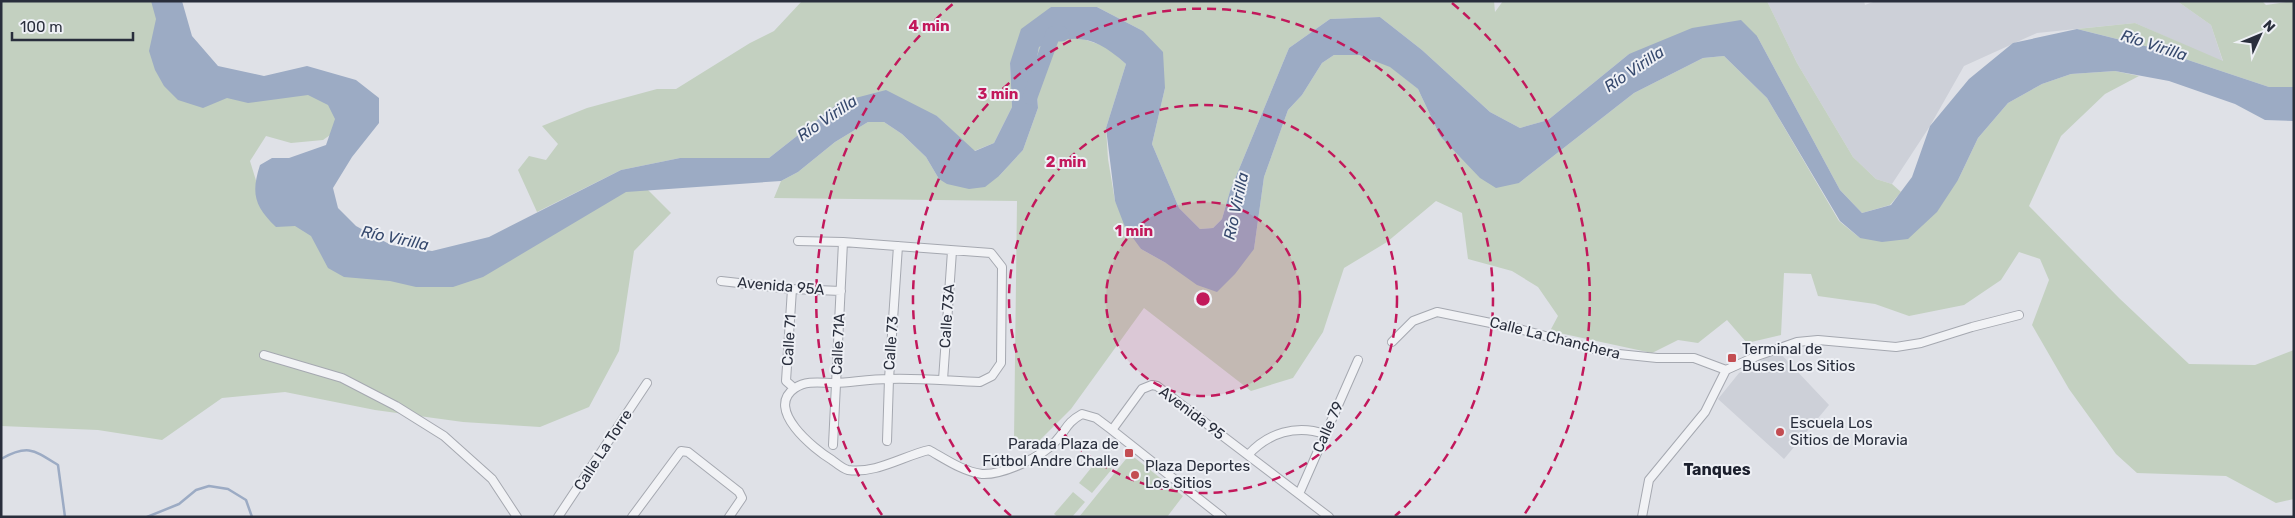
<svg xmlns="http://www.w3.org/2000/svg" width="2295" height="518" font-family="Rubik,sans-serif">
  <rect width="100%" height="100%" fill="#dfe1e7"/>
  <path fill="#cdd0d8" d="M 1767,1 L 1864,1 L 1865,5 L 1876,1 L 2177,1 L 2211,25 L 2223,62 L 2135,23 L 2037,33 L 1964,66 L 1930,126 L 1892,184 L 1876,179 L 1853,157 L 1797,63 Z
    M 1778,351 L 1829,405 L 1784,459 L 1718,399 L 1739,373 Z"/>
  <path fill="#c3d0c0" d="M 1,1 L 165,1 L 193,64 L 324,92 L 343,126 L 323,140 L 291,143 L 266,136 L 250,161 L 258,187 L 429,264 L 639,181 L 671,213 L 634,251 L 619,351 L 589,407 L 540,427 L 463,422 L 375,410 L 285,392 L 222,398 L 162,440 L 98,430 L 1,426 Z
    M 802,1 L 1494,1 L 1495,12 L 1503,1 L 1767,1 L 1797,63 L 1853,157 L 1876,179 L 1892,184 L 1901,192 L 1890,205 L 1862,213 L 1840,190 L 1757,36 L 1629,54 L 1548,120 L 1520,128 L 1490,112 L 1422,50 L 1380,17 L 1330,19 L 1289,48 L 1230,191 L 1222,219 L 1213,228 L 1200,229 L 1179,208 L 1152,144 L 1165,88 L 1143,31 L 1097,7 L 1051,7 L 1010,63 L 1012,107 L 994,143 L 974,151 L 937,116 L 840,102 L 769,158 L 680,158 L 621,170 L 537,212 L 518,170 L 529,156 L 546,160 L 558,144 L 542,126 L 587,108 L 657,89 L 676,89 L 750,43 L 774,31 Z
    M 2177,1 L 2262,1 L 2266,5 L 2294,1 L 2294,87 L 2269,87 L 2149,47 L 2077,29 L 2135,23 L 2223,61 L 2211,25 Z
    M 1077,37 L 1107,47 L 1126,64 L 1106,128 L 1108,159 L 1115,201 L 1141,249 L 1166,263 L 1254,249 L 1264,177 L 1288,110 L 1302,95 L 1322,63 L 1334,55 L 1359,55 L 1390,66 L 1418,89 L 1440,136 L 1519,183 L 1634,93 L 1703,58 L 1724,56 L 1767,98 L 1839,221 L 1860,238 L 1958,180 L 1978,138 L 2008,103 L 2042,84 L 2071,74 L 2115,71 L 2139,76 L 2105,94 L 2061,136 L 2029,206 L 2119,298 L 2189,364 L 2255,365 L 2294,350 L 2294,499 L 2276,503 L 2226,476 L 2137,473 L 2116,454 L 2069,389 L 2032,325 L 2049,280 L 2040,259 L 2019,252 L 2001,280 L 1964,305 L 1909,316 L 1875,304 L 1818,296 L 1811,274 L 1784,273 L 1781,335 L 1747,343 L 1727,320 L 1698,343 L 1678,340 L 1652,353 L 1550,331 L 1558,316 L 1538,287 L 1512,271 L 1468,259 L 1462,213 L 1436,201 L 1387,242 L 1344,268 L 1323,332 L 1293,378 L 1251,391 L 1144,308 L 1071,409 L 1040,440 L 1014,440 L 1017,201 L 774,198 L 781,181 L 798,172 L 835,142 L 868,122 L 884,122 L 902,134 L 926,157 L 939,179 L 999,176 L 1023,150 L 1038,108 L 1035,68 L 1039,47 L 1055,41 Z
    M 1130,454 L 1183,496 L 1167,517 L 1079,517 Z
    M 1099,458 L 1112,469 L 1092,493 L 1079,483 Z
    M 1073,492 L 1085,502 L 1072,517 L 1058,517 L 1054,514 Z"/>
  <path fill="#9cabc4" d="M 151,1 L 182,1 L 192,36 L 218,66 L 264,76 L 307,66 L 356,80 L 379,98 L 379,123 L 352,157 L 333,188 L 338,208 L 356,226 L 391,245 L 432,251 L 489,237 L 621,170 L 680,158 L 769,158 L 840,102 L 886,90 L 937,116 L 975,151 L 994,143 L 1012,107 L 1010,63 L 1021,29 L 1051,7 L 1097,7 L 1143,31 L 1163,52 L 1165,88 L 1152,144 L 1179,208 L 1200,229 L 1213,228 L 1222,219 L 1230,191 L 1289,48 L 1330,19 L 1380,17 L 1422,50 L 1490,112 L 1520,128 L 1548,120 L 1629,54 L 1692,28 L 1741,20 L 1757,36 L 1840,190 L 1862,213 L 1891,205 L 1912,177 L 1930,126 L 1969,79 L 2013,43 L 2077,29 L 2149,47 L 2269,87 L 2294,87 L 2294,121 L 2265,120 L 2235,104 L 2169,81 L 2115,71 L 2071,74 L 2042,84 L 2008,103 L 1978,138 L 1958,180 L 1937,212 L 1908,239 L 1882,242 L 1860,238 L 1840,221 L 1767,98 L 1724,56 L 1703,58 L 1634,93 L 1519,183 L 1496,188 L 1480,178 L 1440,136 L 1418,89 L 1390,67 L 1359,55 L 1334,55 L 1322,63 L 1302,95 L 1288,110 L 1264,177 L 1254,249 L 1235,274 L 1217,292 L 1197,285 L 1166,263 L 1141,249 L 1125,227 L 1115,201 L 1106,128 L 1126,64 C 1096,37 1077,32 1039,47 L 1035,68 L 1038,108 L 1023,150 L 999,176 L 985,187 L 969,189 L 947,184 L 939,179 L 926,157 L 902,134 L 884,122 L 868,122 L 835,142 L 798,172 L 781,181 L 626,192 L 483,277 L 453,287 L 416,287 L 390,281 L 344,277 L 328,268 L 311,236 L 295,226 L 276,227 C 254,206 251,193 260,165 L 272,158 L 289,158 L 326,145 L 335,119 L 328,105 L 308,95 L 248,103 L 227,98 L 203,108 L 178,100 L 164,86 L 155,70 L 149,51 L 156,19 Z"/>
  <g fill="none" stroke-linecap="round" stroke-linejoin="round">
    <path stroke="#9cabc4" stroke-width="2.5" d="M 1,459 C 28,444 34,450 58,465 L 65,517
      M 147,517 L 179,504 L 196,490 L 209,486 L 228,489 L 246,500 L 252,517"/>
    <path stroke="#9cabc4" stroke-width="15" d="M 1030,97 L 1053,34 L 1062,34"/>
    <defs>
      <path id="minor" d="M 798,241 L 843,242 L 991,253 L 1002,267 L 1001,363 L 992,376 L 980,382 C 950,381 919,378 889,379 C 871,379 853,382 835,383 C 821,383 807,380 795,388 C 764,409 814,449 832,460 C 836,463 843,469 848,470 C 876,474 903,456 929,450 C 945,459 964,472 982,474 C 1003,475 1042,457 1056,441 C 1067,429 1066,423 1082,414 L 1096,418 L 1112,430 L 1222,517
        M 721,281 L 792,289 L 841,291
        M 792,289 L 786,381 L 794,388
        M 1392,342 L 1413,321 L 1437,312 L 1515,328 L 1609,353 L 1657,358 L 1694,358 L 1726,370
        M 264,355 L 342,378 L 396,406 L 444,436 L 492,479 L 517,517
        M 943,380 L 952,251
        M 1112,430 L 1142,389 L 1152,385 L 1157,386 L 1329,517
        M 887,441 L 889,379 L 898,246
        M 833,445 L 843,242
        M 1248,455 C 1268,433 1296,424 1325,434
        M 1299,494 L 1358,360
        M 558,517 L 647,383
        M 632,517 L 681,451 L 688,452 L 739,492 L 742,498 L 729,517
        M 1642,517 L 1649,480 L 1705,412 L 1726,370 L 1757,356 L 1797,342 L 1818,340 L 1896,347 L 1921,343 L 1972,327 L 2019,315"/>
    </defs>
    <use href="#minor" stroke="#a5a8b0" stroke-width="10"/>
    <use href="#minor" stroke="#f1f2f5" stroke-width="8"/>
  </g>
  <circle cx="1203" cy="299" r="97" fill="#c2185b" fill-opacity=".12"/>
  <g fill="none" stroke="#c2185b" stroke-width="2.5" stroke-dasharray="9 6">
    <circle cx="1203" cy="299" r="97"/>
    <circle cx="1203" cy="299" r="194"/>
    <path d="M1011 516A290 290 0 1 1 1395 516"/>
    <path d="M882 515A387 387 0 0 1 954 3M1452 3A387 387 0 0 1 1524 515"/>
  </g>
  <g fill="#c34d52" stroke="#eef0f5" stroke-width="2">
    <rect x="1727" y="353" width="10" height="10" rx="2.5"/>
    <circle cx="1780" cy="432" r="5"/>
    <rect x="1124" y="448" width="10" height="10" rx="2.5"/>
    <circle cx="1135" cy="475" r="5"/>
  </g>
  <g text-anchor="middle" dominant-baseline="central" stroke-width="4" stroke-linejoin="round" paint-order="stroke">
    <g font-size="15" fill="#292e3c" stroke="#eef0f5">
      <text transform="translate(781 286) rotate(5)">Avenida 95A</text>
      <text transform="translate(947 316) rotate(-86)">Calle 73A</text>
      <text transform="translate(1555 338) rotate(14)">Calle La Chanchera</text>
      <text transform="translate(789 340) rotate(-86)">Calle 71</text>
      <text transform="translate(891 343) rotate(-86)">Calle 73</text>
      <text transform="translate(838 344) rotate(-87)">Calle 71A</text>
      <text transform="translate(1192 413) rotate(37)">Avenida 95</text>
      <text transform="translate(1328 427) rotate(-66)">Calle 79</text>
      <text transform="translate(603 450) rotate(-57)">Calle La Torre</text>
    </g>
    <g font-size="15" fill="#292e3c" stroke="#eef0f5" text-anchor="start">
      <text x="1742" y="349">Terminal de<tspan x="1742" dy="17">Buses Los Sitios</tspan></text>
      <text x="1790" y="423">Escuela Los<tspan x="1790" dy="17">Sitios de Moravia</tspan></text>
      <text x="1119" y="444" text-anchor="end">Parada Plaza de<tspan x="1119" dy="17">Fútbol Andre Challe</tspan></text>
      <text x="1145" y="466">Plaza Deportes<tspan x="1145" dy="17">Los Sitios</tspan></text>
    </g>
    <g font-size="16" font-style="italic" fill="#36496d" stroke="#eef0f5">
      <text transform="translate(2154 45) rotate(18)">Río Virilla</text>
      <text transform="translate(1634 69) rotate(-34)">Río Virilla</text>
      <text transform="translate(827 118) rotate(-34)">Río Virilla</text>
      <text transform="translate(1236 206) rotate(-78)">Río Virilla</text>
      <text transform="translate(395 238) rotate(12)">Río Virilla</text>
    </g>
    <g font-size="16" font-weight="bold" fill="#1b1f2d" stroke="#eef0f5">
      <text x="1717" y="469">Tanques</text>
    </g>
  </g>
  <circle cx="1203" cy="299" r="8" fill="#c2185b" stroke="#eef0f5" stroke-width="2.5"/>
  <g font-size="15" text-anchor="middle" font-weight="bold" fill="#c2185b" stroke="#eef0f5" stroke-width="4" stroke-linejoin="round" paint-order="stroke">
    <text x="929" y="31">4 min</text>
    <text x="998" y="99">3 min</text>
    <text x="1066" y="167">2 min</text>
    <text x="1134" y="236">1 min</text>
  </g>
  <rect width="2295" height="518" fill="none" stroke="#292e3c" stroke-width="5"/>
  <g transform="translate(2260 35) rotate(46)" stroke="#eef0f5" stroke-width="4" paint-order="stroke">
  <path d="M0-4L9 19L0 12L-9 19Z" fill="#292e3c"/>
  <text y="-8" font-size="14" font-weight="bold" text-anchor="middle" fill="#292e3c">N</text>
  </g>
  <path d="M12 32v8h121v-8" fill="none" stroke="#292e3c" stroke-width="2.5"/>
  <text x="20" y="32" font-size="15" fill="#292e3c" stroke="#eef0f5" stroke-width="4" paint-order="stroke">100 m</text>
</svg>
